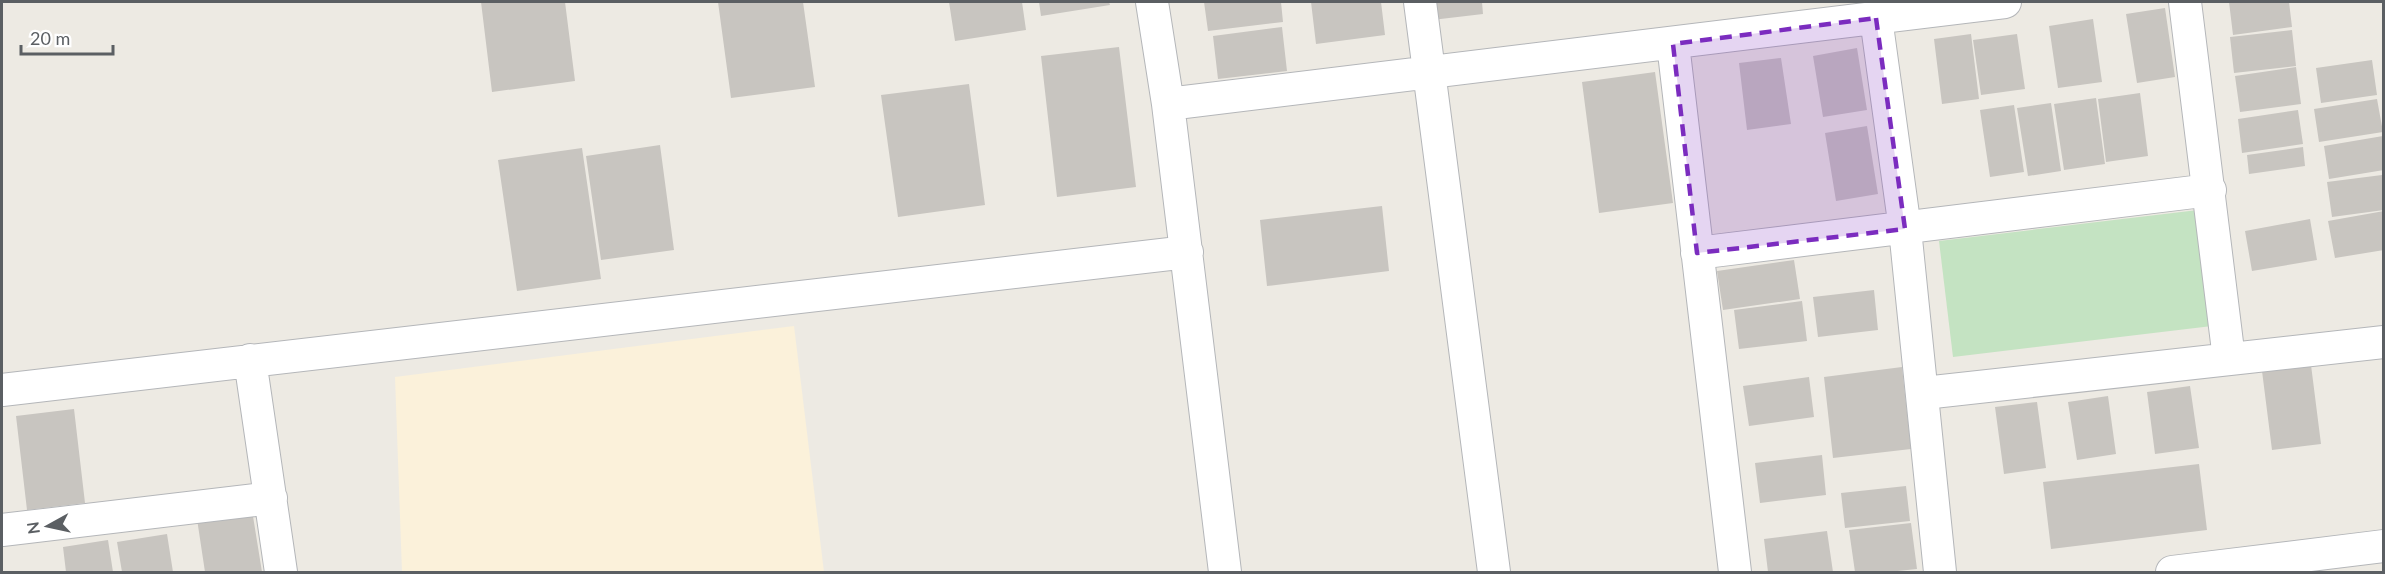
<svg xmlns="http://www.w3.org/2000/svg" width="2385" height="574" font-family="Lato,sans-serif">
  <rect width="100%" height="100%" fill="#edeae3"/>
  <path fill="#fbf1da" d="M 794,326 L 824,572 L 402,572 L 395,377 Z"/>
  <path fill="#c4e3c2" d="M 2198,210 L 2212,326 L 1953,357 L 1939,241 Z"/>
  <path fill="#c8c5c0" d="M 481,2 L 565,2 L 575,81 L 492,92 Z
    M 718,2 L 803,2 L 815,87 L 731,98 Z
    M 949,2 L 1022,2 L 1026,30 L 955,41 Z
    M 1039,2 L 1109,2 L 1110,5 L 1041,16 Z
    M 1204,2 L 1281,2 L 1283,22 L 1208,31 Z
    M 1311,2 L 1381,2 L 1385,35 L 1316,44 Z
    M 1430,2 L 1482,2 L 1483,14 L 1432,20 Z
    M 2229,2 L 2289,2 L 2292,27 L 2233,35 Z
    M 2165,8 L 2175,77 L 2137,83 L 2126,14 Z
    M 2093,19 L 2102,82 L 2058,88 L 2049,26 Z
    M 1282,27 L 1287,71 L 1218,79 L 1213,36 Z
    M 2292,30 L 2296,66 L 2234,73 L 2230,37 Z
    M 1971,34 L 1979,99 L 1942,104 L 1934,39 Z
    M 2017,34 L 2025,89 L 1981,95 L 1973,40 Z
    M 1119,47 L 1136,187 L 1057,197 L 1041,56 Z
    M 1857,48 L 1867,110 L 1823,117 L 1813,56 Z
    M 1781,58 L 1791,124 L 1747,130 L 1739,63 Z
    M 2372,60 L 2377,95 L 2321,103 L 2316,68 Z
    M 2296,67 L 2301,104 L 2240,112 L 2235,76 Z
    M 1655,72 L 1673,203 L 1599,213 L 1582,82 Z
    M 969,84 L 985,205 L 898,217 L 881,95 Z
    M 2140,93 L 2148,156 L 2106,162 L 2098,99 Z
    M 2096,98 L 2105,164 L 2064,170 L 2054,104 Z
    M 2377,99 L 2383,132 L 2319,142 L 2314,109 Z
    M 2051,103 L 2061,171 L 2028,176 L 2017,108 Z
    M 2014,105 L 2024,172 L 1990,177 L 1980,110 Z
    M 2298,110 L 2303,144 L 2242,153 L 2238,119 Z
    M 1867,126 L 1878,194 L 1836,201 L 1825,133 Z
    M 2383,136 L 2384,170 L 2329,179 L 2324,146 Z
    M 660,145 L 674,250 L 601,260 L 586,156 Z
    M 2303,147 L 2305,166 L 2249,174 L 2247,155 Z
    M 582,148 L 601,279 L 517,291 L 498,160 Z
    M 2382,175 L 2384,210 L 2332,217 L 2327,182 Z
    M 1382,206 L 1389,271 L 1267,286 L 1260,220 Z
    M 2384,211 L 2384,250 L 2335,258 L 2328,221 Z
    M 2310,219 L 2317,260 L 2252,271 L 2245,231 Z
    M 1794,260 L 1800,299 L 1723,310 L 1717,271 Z
    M 1874,290 L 1878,330 L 1818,337 L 1813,297 Z
    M 1802,301 L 1807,341 L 1739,349 L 1734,310 Z
    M 2311,365 L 2321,444 L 2272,450 L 2262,371 Z
    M 1902,367 L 1911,449 L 1833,458 L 1824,377 Z
    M 1809,377 L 1814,417 L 1749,426 L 1743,386 Z
    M 2190,386 L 2199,448 L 2155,454 L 2147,392 Z
    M 2108,396 L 2116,454 L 2077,460 L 2068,402 Z
    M 2037,402 L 2046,468 L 2004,474 L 1995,407 Z
    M 74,409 L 85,503 L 27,510 L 16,416 Z
    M 1822,455 L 1826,495 L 1760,503 L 1755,463 Z
    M 2199,464 L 2207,530 L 2051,549 L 2043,482 Z
    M 1906,486 L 1910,521 L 1845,528 L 1841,493 Z
    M 252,510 L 262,572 L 205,572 L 197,519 Z
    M 1911,523 L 1917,569 L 1888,572 L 1855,572 L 1849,530 Z
    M 1827,531 L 1833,572 L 1768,572 L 1764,539 Z
    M 167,534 L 173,572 L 122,572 L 117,542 Z
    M 108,540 L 113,572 L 66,572 L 63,547 Z"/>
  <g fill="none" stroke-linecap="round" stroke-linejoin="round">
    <defs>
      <path id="minor" d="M 1152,2 L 1168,104 L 1225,572
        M 1420,2 L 1494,572
        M 2185,2 L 2229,359
        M 1876,18 L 1905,229 L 1940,572
        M 1673,44 L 1735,572
        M 1168,104 L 2005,2
        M 1697,253 L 2210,190
        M 250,360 L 281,572
        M 2,390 C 396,341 792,299 1187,252
        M 1924,393 L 2384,342
        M 2,530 L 271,498
        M 2172,572 L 2384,546"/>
    </defs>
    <use href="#minor" stroke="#b4b6b9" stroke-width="34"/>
    <use href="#minor" stroke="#fff" stroke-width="32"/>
  </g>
  <path fill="#7b2cbf" fill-opacity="0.2" stroke="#7b2cbf" stroke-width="4.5" stroke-dasharray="12 8" stroke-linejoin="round" d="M 1876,18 L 1905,229 L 1697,253 L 1673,44 Z"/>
  <rect width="2385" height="574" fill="none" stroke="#5b5f63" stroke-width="6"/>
  <g transform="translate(48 526) rotate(262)" stroke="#ffffff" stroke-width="4.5" paint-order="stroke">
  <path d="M0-4.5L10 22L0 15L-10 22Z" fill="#5b5f63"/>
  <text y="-9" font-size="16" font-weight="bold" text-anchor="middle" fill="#5b5f63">N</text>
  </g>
  <path d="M21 45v9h92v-9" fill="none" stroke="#5b5f63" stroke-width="3"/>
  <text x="30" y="45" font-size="18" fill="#5b5f63" stroke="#ffffff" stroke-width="4.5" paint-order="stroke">20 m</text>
</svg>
